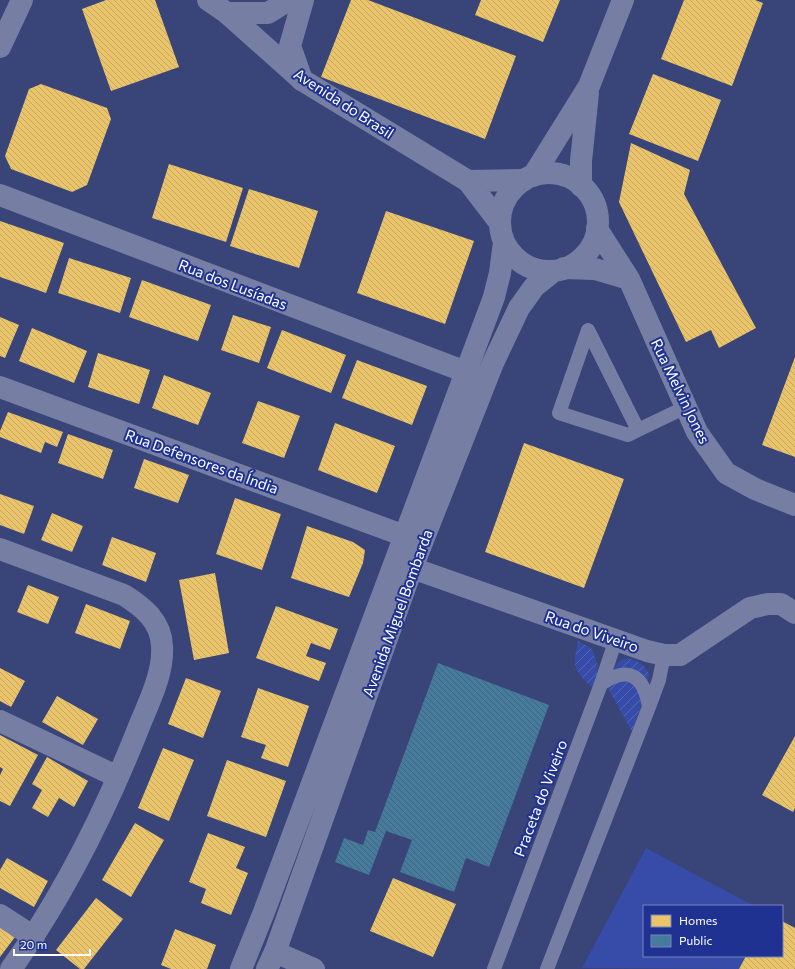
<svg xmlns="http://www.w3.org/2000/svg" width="795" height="969" font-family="Commissioner,sans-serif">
  <defs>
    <pattern id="garden-furrows" width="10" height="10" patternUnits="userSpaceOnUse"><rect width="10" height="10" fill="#364ca8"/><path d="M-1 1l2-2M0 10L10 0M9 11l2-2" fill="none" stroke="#5467b5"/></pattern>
    <pattern id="homes-back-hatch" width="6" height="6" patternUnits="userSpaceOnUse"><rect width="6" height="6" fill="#e9c46a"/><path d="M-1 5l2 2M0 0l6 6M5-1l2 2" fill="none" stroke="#c2a662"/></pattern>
    <pattern id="public-back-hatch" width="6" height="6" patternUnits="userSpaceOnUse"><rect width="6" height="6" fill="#457b9d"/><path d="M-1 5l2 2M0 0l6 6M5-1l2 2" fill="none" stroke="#486474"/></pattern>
  </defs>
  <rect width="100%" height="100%" fill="#394478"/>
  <path fill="#364ca8" d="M 646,848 L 754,906 L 644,906 L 644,956 L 746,956 L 739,969 L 582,968 Z"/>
  <path fill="url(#garden-furrows)" d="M 578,641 L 592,649 C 599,668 600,669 593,688 C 574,670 572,668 578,641 Z
    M 623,659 C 634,657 646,664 649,675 C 649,678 648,682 647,685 L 613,671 L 617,664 Z
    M 622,680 L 636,683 L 642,703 L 632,732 L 607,686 Z"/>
  <path fill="url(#homes-back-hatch)" d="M 106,0 L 155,0 L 179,67 L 111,91 L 82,9 Z
    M 351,0 L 368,0 L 516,56 L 485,139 L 321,77 Z
    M 481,0 L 560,0 L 543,42 L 475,15 Z
    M 684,0 L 755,0 L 763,3 L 732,86 L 661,59 Z
    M 653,74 L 721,100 L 698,161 L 629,134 Z
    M 41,84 L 107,108 L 111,119 L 87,185 L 72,192 L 11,169 L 5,156 L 29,89 Z
    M 631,143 L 690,170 L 684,194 L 756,328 L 719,348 L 711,330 L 686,342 L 619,202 Z
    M 169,164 L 243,188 L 226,242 L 152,218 Z
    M 249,189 L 318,211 L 299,268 L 230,246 Z
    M 386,211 L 474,241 L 445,324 L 357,293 Z
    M 0,221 L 64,243 L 46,293 L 0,277 Z
    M 69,258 L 131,278 L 120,313 L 58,293 Z
    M 142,280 L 211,305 L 198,341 L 129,317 Z
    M 233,315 L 271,327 L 259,363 L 221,350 Z
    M 0,317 L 19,325 L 5,358 L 0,356 Z
    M 32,328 L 87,351 L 74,383 L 19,361 Z
    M 282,330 L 346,355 L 331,393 L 267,368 Z
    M 98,353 L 150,370 L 139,404 L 88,387 Z
    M 795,357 L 795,457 L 762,445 Z
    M 357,360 L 427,386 L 412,425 L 342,398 Z
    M 164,375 L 211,393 L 198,425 L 152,408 Z
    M 258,401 L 300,416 L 284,458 L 242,443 Z
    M 8,412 L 63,432 L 57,447 L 45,442 L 41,453 L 0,437 L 0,431 Z
    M 335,423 L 395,446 L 377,493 L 318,470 Z
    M 68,434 L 113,450 L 103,479 L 58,463 Z
    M 524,443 L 624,479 L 584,588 L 485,552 Z
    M 144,459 L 189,475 L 178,503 L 134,488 Z
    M 0,494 L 34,506 L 24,534 L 0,525 Z
    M 235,498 L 281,514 L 262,570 L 216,554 Z
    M 52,513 L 83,526 L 72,552 L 41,540 Z
    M 307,526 L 353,542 L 365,550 L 363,563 L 349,597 L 291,578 Z
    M 112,537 L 156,553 L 146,582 L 102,565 Z
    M 215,573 L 229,653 L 194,660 L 179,580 Z
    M 28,585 L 59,597 L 48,624 L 17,612 Z
    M 86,604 L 130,621 L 120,649 L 75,633 Z
    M 276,606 L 338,629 L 330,650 L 311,643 L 306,656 L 326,663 L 319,681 L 256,658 Z
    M 0,668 L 25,681 L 11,707 L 0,701 Z
    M 186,678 L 221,691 L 203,738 L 168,724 Z
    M 258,688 L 309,706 L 288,767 L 261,758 L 266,745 L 241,737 Z
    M 57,696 L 98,719 L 83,745 L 42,722 Z
    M 0,735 L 38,755 L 10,806 L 0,801 L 0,775 L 3,769 L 0,767 Z
    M 795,736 L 795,808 L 793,812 L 762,795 Z
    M 163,748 L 194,760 L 169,821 L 138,808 Z
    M 47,757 L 88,781 L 74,807 L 59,798 L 48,817 L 32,808 L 42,790 L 32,784 Z
    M 227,760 L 286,781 L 266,837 L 207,816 Z
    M 135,823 L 164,840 L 131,897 L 102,880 Z
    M 208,833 L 245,847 L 236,868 L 248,873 L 231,915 L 201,903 L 206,889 L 189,882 Z
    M 7,858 L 48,881 L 34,907 L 0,888 L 0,870 Z
    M 393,878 L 456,904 L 433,957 L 370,931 Z
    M 96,898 L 123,919 L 84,969 L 80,969 L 56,950 Z
    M 782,921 L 795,928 L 795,969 L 739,969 L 746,956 L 782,956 Z
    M 0,925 L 15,937 L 0,957 Z
    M 175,929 L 216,945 L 207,969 L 171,969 L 161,965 Z"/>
  <path fill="url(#public-back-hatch)" d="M 438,663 L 549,705 L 489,867 L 466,858 L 454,892 L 400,872 L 412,840 L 386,831 L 369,875 L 335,862 L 344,838 L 363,845 L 368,830 L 375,832 Z"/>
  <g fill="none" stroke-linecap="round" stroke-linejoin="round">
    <path stroke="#767fa3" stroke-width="14" d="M 638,430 L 628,435 L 559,413 L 588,330 L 638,430 L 686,407
      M 601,684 C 629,665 644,676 649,707
      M 494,969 L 601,684 L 616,639
      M 547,969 L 649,707 L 659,680 L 664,655"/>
    <path stroke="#767fa3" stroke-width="22" d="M 227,13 L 268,13 L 289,0
      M 0,47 L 22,0
      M 302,80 L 290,46 L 303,0
      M 468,181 L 524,180
      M 468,181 L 500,223
      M 0,195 L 466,372
      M 597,229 L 629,279 L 697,432 L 726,473 L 755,489 L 795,505
      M 564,268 L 595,269 L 629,279
      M 0,387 L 405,536 L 412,568 L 647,651 L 664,655 L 680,655 L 750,608 L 768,604 L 781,604 L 795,613
      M 0,549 L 124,595 C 143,607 161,621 162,646 C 164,671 150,700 140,724 C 107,808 64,895 11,969
      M 0,721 L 118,777
      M 0,915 L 34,937
      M 275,952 L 314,969"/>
    <path stroke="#767fa3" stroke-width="22" d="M 208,0 L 227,13 L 302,80 L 468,181
      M500 222a49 49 0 1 1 98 0a49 49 0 1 1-98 0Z
      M 533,176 L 589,86 L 623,0
      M 581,186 L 581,161 L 588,93
      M 241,969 L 264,912 L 494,297 L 500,273 L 504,242
      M 267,969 L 275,952 L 412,568 L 493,363 L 519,308 L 534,287 L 554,271"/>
  </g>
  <g text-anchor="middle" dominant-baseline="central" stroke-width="4" stroke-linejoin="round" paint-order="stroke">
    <g font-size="15" fill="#fff" stroke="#1f3292">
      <text transform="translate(344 103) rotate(33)">Avenida do Brasil</text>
      <text transform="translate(233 284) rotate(21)">Rua dos Lusíadas</text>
      <text transform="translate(681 391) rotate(64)">Rua Melvin Jones</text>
      <text transform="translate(202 461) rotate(20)">Rua Defensores da Índia</text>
      <text transform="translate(397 613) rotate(-70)">Avenida Miguel Bombarda</text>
      <text transform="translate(592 631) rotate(19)">Rua do Viveiro</text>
      <text transform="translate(540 798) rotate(-69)">Praceta do Viveiro</text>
    </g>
  </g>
  <rect x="643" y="905" width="140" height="52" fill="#1f3292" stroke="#7984be"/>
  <rect x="651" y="915" width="20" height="12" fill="#e9c46a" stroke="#7984be"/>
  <text x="679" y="925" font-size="12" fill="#ffffff">Homes</text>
  <rect x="651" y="935" width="20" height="12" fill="#457b9d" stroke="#7984be"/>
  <text x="679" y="945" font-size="12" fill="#ffffff">Public</text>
  <path d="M14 949v6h76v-6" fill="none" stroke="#ffffff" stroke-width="2"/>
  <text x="20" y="949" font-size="12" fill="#ffffff" stroke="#1f3292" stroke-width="3" paint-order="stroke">20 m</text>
</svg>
